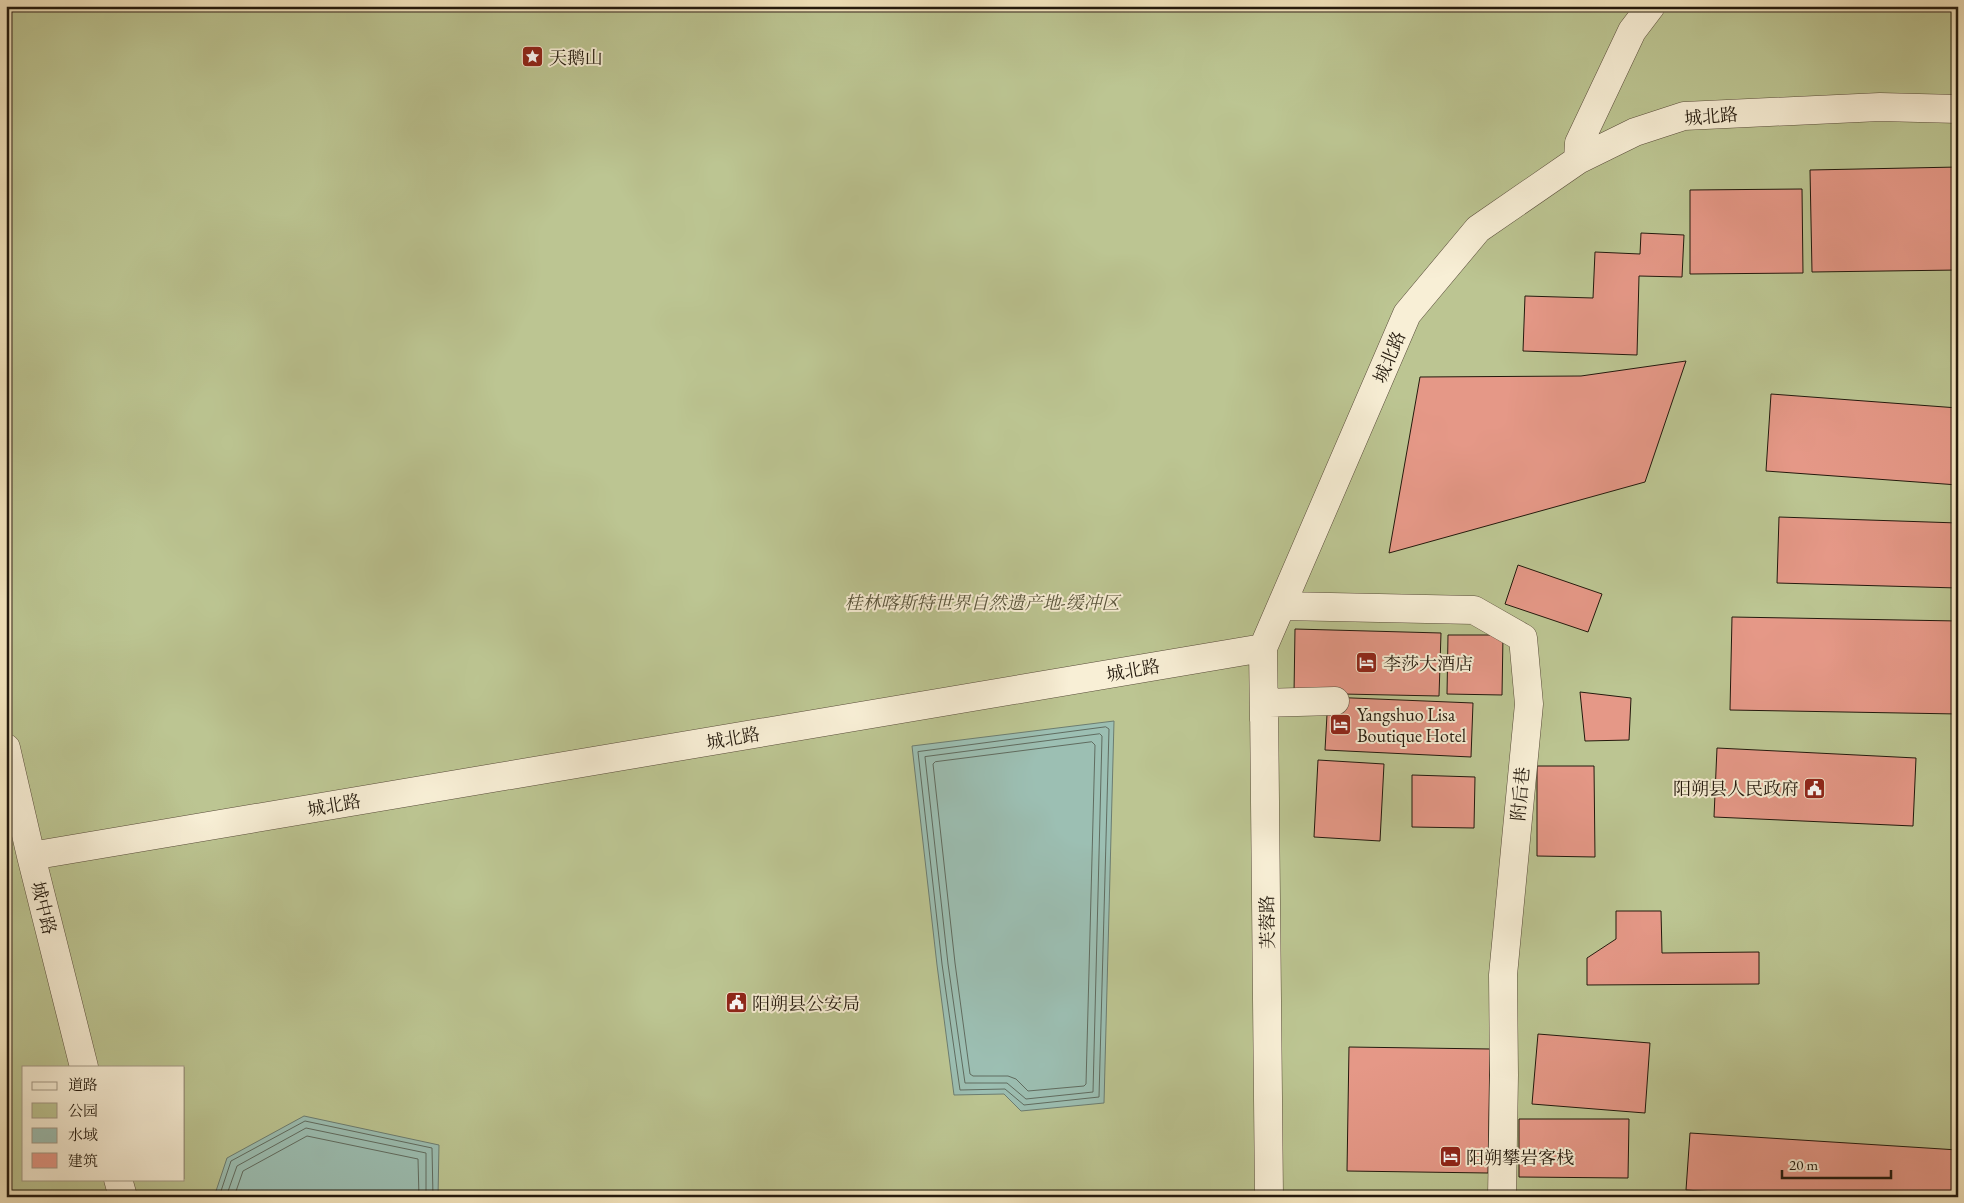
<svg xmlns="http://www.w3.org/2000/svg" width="1964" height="1203" font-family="'EB Garamond','Noto Serif SC',serif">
  <rect width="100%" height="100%" fill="#f5e7c0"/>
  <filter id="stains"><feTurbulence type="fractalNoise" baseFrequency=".004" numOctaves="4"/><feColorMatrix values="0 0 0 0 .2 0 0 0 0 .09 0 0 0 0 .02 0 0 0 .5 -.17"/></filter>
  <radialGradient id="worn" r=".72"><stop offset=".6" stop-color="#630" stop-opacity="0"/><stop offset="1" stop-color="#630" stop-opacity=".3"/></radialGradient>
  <path fill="#bcc592" stroke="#706f50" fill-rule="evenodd" d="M 6,6 L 1958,6 L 1958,1197 L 6,1197 ZM 24,1067 L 184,1067 L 184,1179 L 24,1179 Z"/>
  <path fill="#9cbfb3" stroke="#6c7d71" d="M 1114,721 L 1104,1103 L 1021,1111 L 1004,1094 L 954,1095 L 937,965 L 912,746 Z
    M 304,1116 L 439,1145 L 438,1197 L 214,1197 L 227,1158 Z"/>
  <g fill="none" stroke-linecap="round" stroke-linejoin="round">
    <path stroke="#606c60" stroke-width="1" d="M 1106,727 L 1109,729 L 1099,1097 L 1024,1105 L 1005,1089 L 960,1090 L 942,964 L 918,752 Z
      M 1100,734 L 1102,736 L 1093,1092 L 1026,1099 L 1007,1083 L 965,1083 L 948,964 L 925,757 Z
      M 1092,742 L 1095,745 L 1086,1084 L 1084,1086 L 1028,1091 L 1016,1079 L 1008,1076 L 973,1076 L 970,1074 L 955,963 L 933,764 L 935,762 Z
      M 219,1197 L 231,1161 L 305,1121 L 432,1148 L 433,1197
      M 226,1197 L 237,1166 L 306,1128 L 426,1153 L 426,1197
      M 234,1197 L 243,1171 L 307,1136 L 418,1159 L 419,1197"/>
  </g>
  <path fill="#e59887" stroke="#23190d" d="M 1958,167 L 1958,270 L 1812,272 L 1810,170 Z
    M 1802,189 L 1803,273 L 1690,274 L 1690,190 Z
    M 1641,233 L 1684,235 L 1682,277 L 1639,276 L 1637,355 L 1523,351 L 1525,296 L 1593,298 L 1595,252 L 1640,254 Z
    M 1686,361 L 1645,482 L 1389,553 L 1420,377 L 1581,376 Z
    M 1771,394 L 1958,408 L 1958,485 L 1766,471 Z
    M 1779,517 L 1958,523 L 1958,588 L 1777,583 Z
    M 1518,565 L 1602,594 L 1588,632 L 1505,604 Z
    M 1732,617 L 1958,621 L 1958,714 L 1730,710 Z
    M 1295,629 L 1441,633 L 1439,696 L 1294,693 Z
    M 1448,635 L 1503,635 L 1502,695 L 1447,694 Z
    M 1580,692 L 1631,698 L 1629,740 L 1585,741 Z
    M 1328,697 L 1473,703 L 1471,757 L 1325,750 Z
    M 1717,748 L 1916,758 L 1913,826 L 1714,817 Z
    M 1318,760 L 1384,764 L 1380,841 L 1314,837 Z
    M 1537,766 L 1594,766 L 1595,857 L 1537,856 Z
    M 1412,775 L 1475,777 L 1474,828 L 1412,827 Z
    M 1616,911 L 1661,911 L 1662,953 L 1759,952 L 1759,984 L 1587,985 L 1587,958 L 1616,939 Z
    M 1538,1034 L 1650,1043 L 1645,1113 L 1532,1104 Z
    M 1349,1047 L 1490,1049 L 1488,1173 L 1347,1171 Z
    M 1519,1119 L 1629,1119 L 1628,1178 L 1519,1177 Z
    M 1690,1133 L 1958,1150 L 1958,1197 L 1786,1197 L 1686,1190 Z"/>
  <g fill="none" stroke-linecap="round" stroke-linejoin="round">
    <defs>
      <path id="minor" d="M 1578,160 L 1579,143 L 1632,31 L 1651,6
        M 1283,606 L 1474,610 L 1523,638 L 1529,704 L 1503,975 L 1504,1075 L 1502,1197
        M 1263,648 L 1264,720
        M 6,748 L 31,856 L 84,1067
        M 31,856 L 1263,648 L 1407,314 L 1478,229 L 1578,160 L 1635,132 L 1684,116 L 1880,107 L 1958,109
        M 118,1179 L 123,1197
        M 1269,1197 L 1264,703 L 1335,701"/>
    </defs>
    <use href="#minor" stroke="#584c3a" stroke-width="29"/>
    <use href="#minor" stroke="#f8efd6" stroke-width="28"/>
  </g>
  <defs>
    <symbol id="sight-square" viewBox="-11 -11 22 22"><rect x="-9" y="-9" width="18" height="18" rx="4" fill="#8f2418" stroke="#f8efd6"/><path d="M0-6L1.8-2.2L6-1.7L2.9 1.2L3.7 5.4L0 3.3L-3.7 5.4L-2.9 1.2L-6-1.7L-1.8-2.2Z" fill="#fff"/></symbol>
    <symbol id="hotel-square" viewBox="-11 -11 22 22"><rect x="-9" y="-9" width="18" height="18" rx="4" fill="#8f2418" stroke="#f8efd6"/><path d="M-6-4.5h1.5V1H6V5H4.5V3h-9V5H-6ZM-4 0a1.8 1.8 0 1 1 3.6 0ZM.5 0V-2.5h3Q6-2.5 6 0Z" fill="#fff"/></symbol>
    <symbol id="civic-square" viewBox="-11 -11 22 22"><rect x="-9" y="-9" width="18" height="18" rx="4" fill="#8f2418" stroke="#f8efd6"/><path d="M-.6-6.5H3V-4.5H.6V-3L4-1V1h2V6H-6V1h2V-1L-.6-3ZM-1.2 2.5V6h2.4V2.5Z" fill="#fff"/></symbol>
  </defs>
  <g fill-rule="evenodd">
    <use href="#sight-square" x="520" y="44" width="25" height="25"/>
    <use href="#hotel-square" x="1354" y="650" width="25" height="25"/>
    <use href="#hotel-square" x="1328" y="712" width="25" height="25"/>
    <use href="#civic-square" x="1802" y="776" width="25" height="25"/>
    <use href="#civic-square" x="724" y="990" width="25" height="25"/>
    <use href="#hotel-square" x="1438" y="1144" width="25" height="25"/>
  </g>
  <g text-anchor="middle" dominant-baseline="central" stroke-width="4" stroke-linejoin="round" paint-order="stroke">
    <g font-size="18" fill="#23190d" stroke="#f8efd6" text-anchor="start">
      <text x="549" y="57">天鹅山</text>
      <text x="1383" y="663">李莎大酒店</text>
      <text x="1357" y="714">Yangshuo Lisa<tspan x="1357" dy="21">Boutique Hotel</tspan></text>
      <text x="1799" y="788" text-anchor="end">阳朔县人民政府</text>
      <text x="752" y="1003">阳朔县公安局</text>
      <text x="1466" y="1157">阳朔攀岩客栈</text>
    </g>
    <g font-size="18" fill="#23190d" stroke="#f8efd6">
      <text transform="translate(1711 116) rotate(-5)">城北路</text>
      <text transform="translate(1389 357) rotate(-67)">城北路</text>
      <text transform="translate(1133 670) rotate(-10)">城北路</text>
      <text transform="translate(733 738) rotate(-10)">城北路</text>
      <text transform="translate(1520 794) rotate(-85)">附后巷</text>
      <text transform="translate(334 805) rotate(-10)">城北路</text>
      <text transform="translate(44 908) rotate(76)">城中路</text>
      <text transform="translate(1267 922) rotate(-91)">芙蓉路</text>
    </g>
    <g font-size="18" font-style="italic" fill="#59553c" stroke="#f8efd6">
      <text x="982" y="602">桂林喀斯特世界自然遗产地-缓冲区</text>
    </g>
  </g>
  <rect width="1964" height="1203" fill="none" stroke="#f5e7c0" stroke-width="25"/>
  <rect x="8" y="8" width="1949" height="1188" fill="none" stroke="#23190d" stroke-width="2.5"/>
  <rect x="12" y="12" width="1939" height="1178" fill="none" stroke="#23190d"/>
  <rect x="22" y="1066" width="162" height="115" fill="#f8efd6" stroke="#a39986"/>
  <rect x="32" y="1082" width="25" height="8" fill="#f8efd6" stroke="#a39986"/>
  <text x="68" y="1090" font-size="15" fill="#23190d">道路</text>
  <rect x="32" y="1103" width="25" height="15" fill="#bcc592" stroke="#a39986"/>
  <text x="68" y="1116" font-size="15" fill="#23190d">公园</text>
  <rect x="32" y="1128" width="25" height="15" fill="#9cbfb3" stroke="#a39986"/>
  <text x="68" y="1140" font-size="15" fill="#23190d">水域</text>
  <rect x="32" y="1153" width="25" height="15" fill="#e59887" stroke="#a39986"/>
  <text x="68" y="1166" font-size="15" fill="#23190d">建筑</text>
  <path d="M1782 1170v8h109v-8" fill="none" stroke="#23190d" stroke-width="2.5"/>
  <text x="1789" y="1170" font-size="15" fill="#23190d" stroke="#f8efd6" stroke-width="4" paint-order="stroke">20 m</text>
  <rect width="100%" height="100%" filter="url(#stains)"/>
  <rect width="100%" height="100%" fill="url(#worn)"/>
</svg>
